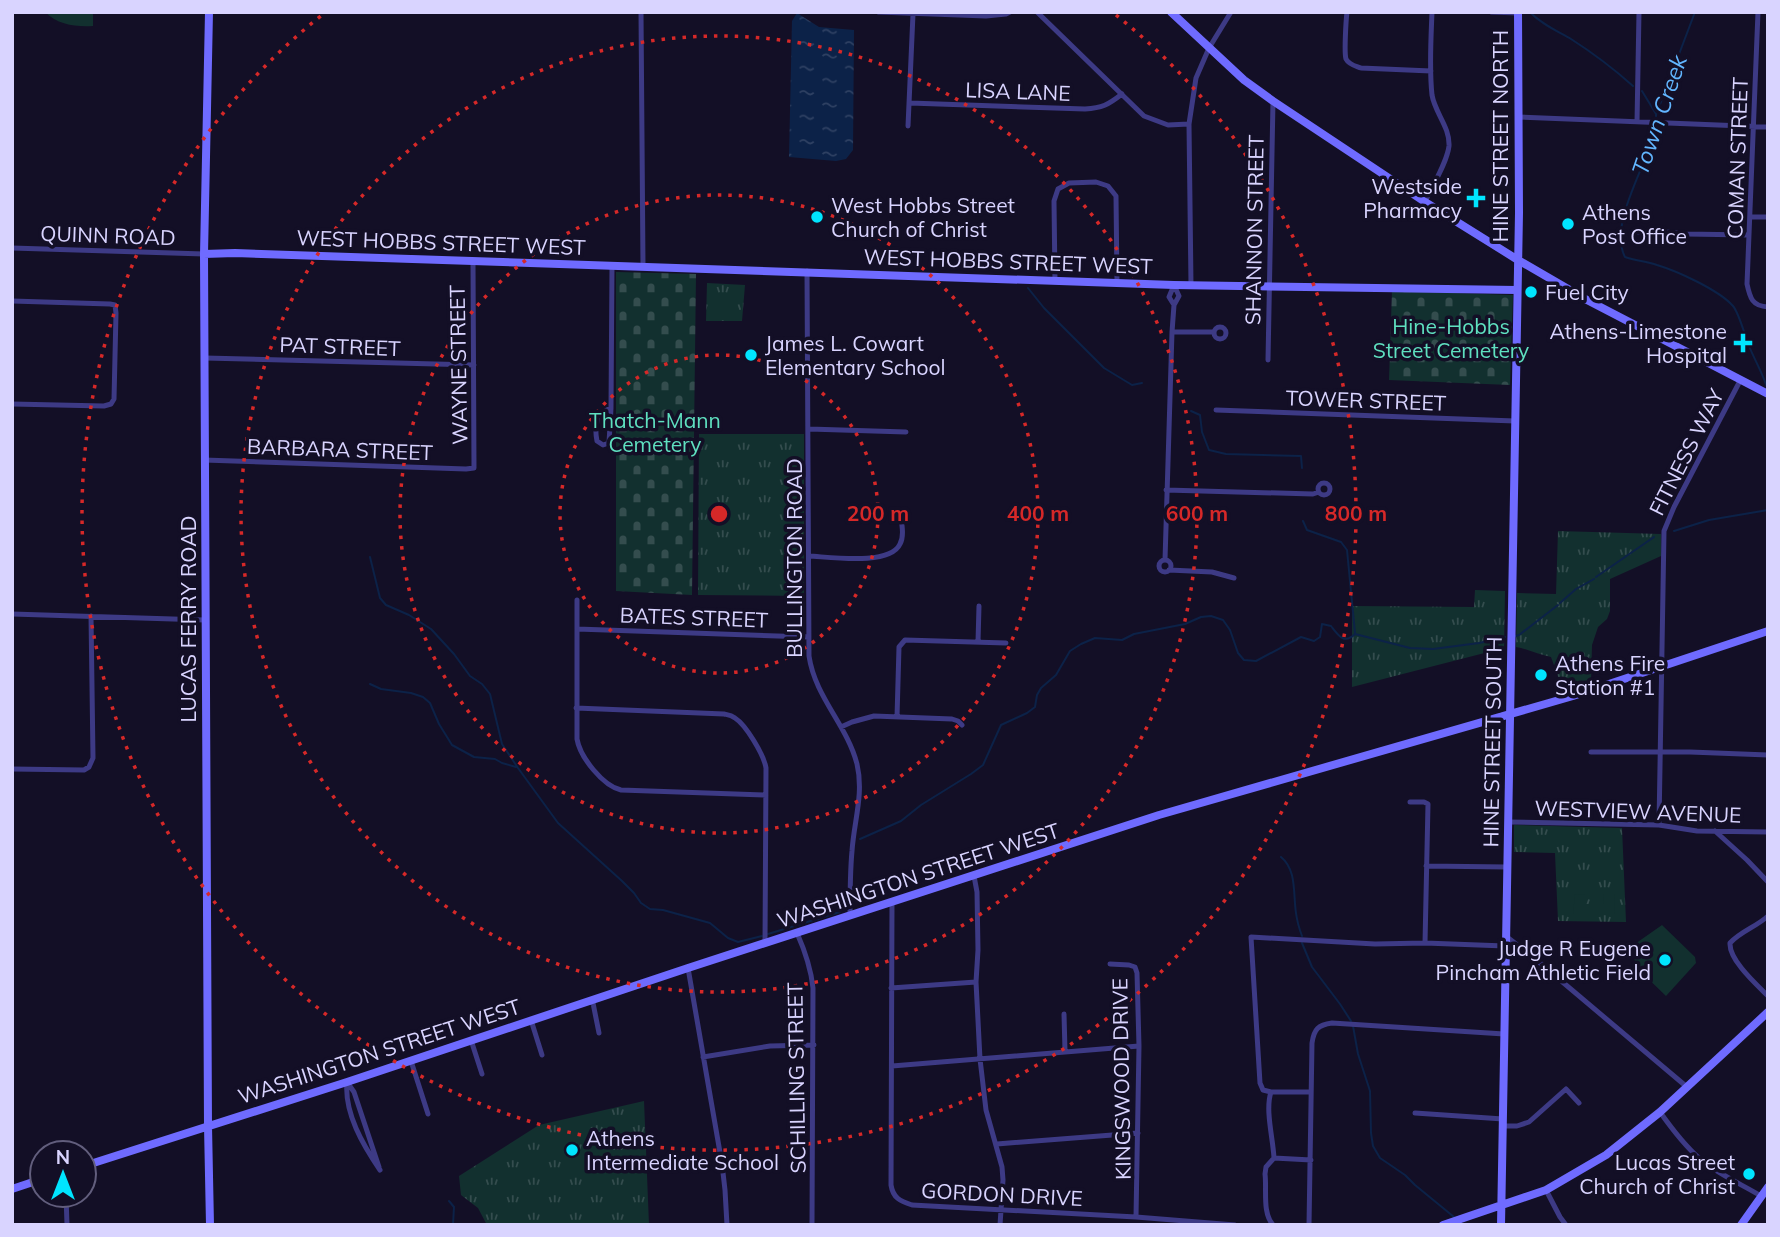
<svg xmlns="http://www.w3.org/2000/svg" width="1780" height="1237" font-family="Mulish,sans-serif">
  <defs>
    <pattern id="grass-tufts" width="24" height="20" patternUnits="userSpaceOnUse" patternTransform="scale(1.75)"><rect width="24" height="20" fill="#12302f"/><path d="M3 7l-1-3M5 7V3M7 7l1-3M15 17l-1-3M17 17v-4M19 17l1-3" fill="none" stroke="#344d4e"/></pattern>
    <pattern id="cemetery-stones" width="16" height="16" patternUnits="userSpaceOnUse" patternTransform="scale(1.75)"><rect width="16" height="16" fill="#12302f"/><path d="M2 7V4a2 2 0 0 1 4 0v3zM10 15v-3a2 2 0 0 1 4 0v3z" fill="#344d4e"/></pattern>
    <pattern id="water-ripples" width="26" height="14" patternUnits="userSpaceOnUse" patternTransform="scale(1.75)"><rect width="26" height="14" fill="#0c2248"/><path d="M2 4q2-2 4 0t4 0M15 11q2-2 4 0t4 0" fill="none" stroke="#2f4163"/></pattern>
  </defs>
  <rect width="100%" height="100%" fill="#130f26"/>
  <path fill="url(#grass-tufts)" d="M 707,283 L 745,285 L 742,321 L 706,321 Z
    M 699,434 L 804,434 L 804,596 L 698,595 Z
    M 1558,531 L 1661,534 L 1661,556 L 1610,579 L 1610,611 L 1607,619 L 1598,627 L 1592,645 L 1591,682 L 1563,690 L 1551,657 C 1539,655 1528,649 1516,647 L 1517,593 L 1556,594 Z
    M 1475,590 L 1505,591 L 1504,648 L 1352,687 L 1352,606 L 1474,607 Z
    M 1514,825 L 1622,828 L 1626,922 L 1558,921 L 1555,853 L 1514,852 Z
    M 644,1101 L 649,1225 L 487,1225 L 478,1208 L 461,1195 L 459,1176 L 539,1125 Z"/>
  <path fill="url(#cemetery-stones)" d="M 616,272 L 696,274 L 692,595 L 616,591 Z
    M 1392,291 L 1513,295 L 1510,385 L 1389,380 Z"/>
  <path fill="#12302f" d="M 45,12 L 93,12 L 93,26 C 76,27 58,25 45,12 Z
    M 1575,894 L 1585,895 L 1585,904 L 1603,904 L 1604,894 L 1615,894 L 1614,914 L 1573,914 Z
    M 1662,925 L 1695,957 L 1696,963 L 1666,996 L 1636,967 L 1632,946 Z"/>
  <path fill="url(#water-ripples)" d="M 797,13 L 819,27 L 854,30 L 853,150 L 846,159 L 836,161 L 789,157 L 792,21 Z"/>
  <g fill="none" stroke-linecap="round" stroke-linejoin="round">
    <path stroke="#0c2248" stroke-width="2" d="M 1530,12 C 1541,24 1557,31 1571,39 C 1593,53 1614,69 1633,86
      M 1642,91 L 1656,114
      M 1656,119 L 1656,115 L 1695,12
      M 1656,125 C 1650,162 1607,223 1625,257 C 1636,261 1646,261 1657,265 C 1677,271 1719,290 1733,306 C 1739,313 1745,336 1749,346 C 1755,361 1764,375 1768,391
      M 1028,288 L 1044,308 L 1104,368 L 1132,385 L 1142,383
      M 1191,411 L 1200,415 L 1202,432 L 1209,450 L 1226,454 L 1301,456 L 1302,468
      M 1303,521 L 1307,530 L 1341,542 L 1347,550 L 1355,633
      M 1674,531 L 1709,520 L 1768,510
      M 370,557 L 380,598 L 386,605 L 409,615 L 431,629 L 454,654 L 470,676 L 482,684 L 490,694 L 502,744 L 518,768 L 558,823 L 622,881 L 634,893 L 641,903 L 650,909 L 663,910 L 710,923 L 728,938 L 738,942 L 762,936
      M 1596,577 L 1654,537
      M 1560,603 L 1576,589 L 1594,579
      M 1515,636 L 1519,635 L 1558,605
      M 370,684 L 381,689 L 411,693 L 423,697 L 430,703 L 439,724 L 452,745 L 474,757 L 495,759 L 502,763 L 516,767
      M 860,839 L 901,821 L 921,805 L 971,774 L 983,765 L 1001,725 L 1027,713 L 1035,707 L 1037,695 L 1041,688 L 1056,675 L 1070,651 L 1081,644 L 1095,638 L 1122,640 L 1134,634 L 1185,624 L 1201,617 L 1211,616 L 1223,620 L 1230,630 L 1238,653 L 1244,660 L 1256,661 L 1301,637 L 1314,641 L 1320,637 L 1322,624 L 1331,626 C 1338,635 1344,645 1355,634 L 1410,648 L 1433,649 L 1479,643 L 1505,637
      M 1281,857 C 1297,870 1293,894 1296,913 C 1297,921 1299,928 1302,936
      M 768,934 L 840,912 L 841,907
      M 1302,943 L 1312,967 L 1340,1004 L 1351,1021
      M 1353,1026 L 1358,1054 L 1370,1091 L 1371,1133 L 1373,1146 L 1380,1158 L 1405,1175 L 1415,1185 L 1454,1217
      M 449,1201 L 454,1207 L 453,1225"/>
    <path stroke="#3d3a85" stroke-width="5" d="M 641,12 L 643,266
      M 878,12 L 986,16 L 1006,14 L 1010,12
      M 1037,12 L 1144,116 L 1168,125 L 1189,124
      M 1347,12 C 1346,20 1344,53 1346,59 C 1349,65 1356,66 1361,68 L 1431,71
      M 1491,12 L 1518,13
      M 1758,12 L 1747,284 C 1750,298 1752,306 1768,307
      M 910,103 L 1085,109 C 1102,108 1108,105 1122,94
      M 1518,117 L 1768,127
      M 1637,122 L 1639,12
      M 908,126 L 913,14
      M 1425,202 C 1432,186 1447,163 1449,146 C 1450,127 1435,113 1432,95 C 1429,68 1431,39 1432,12
      M 1750,217 L 1768,217
      M 1634,232 L 1655,231 L 1686,234 L 1749,235
      M 12,248 L 204,254
      M 807,271 L 809,656 C 815,697 847,725 857,764 C 864,794 854,821 852,851 C 850,872 850,894 850,916
      M 1055,281 L 1054,201 L 1058,189 L 1069,183 L 1096,182 L 1108,186 L 1116,196 L 1117,282
      M 1174,285 L 1169,297 L 1174,305
      M 1191,285 L 1189,124 L 1196,78 L 1209,48 L 1231,12
      M 12,301 L 110,304 L 115,305 L 116,313 L 114,399 L 111,404 L 104,406 L 12,404
      M1214 333a6 6 0 1 1 12 0a6 6 0 1 1-12 0Z
      M 1172,332 L 1214,332
      M 205,358 L 474,365
      M 1268,360 L 1273,101
      M 611,408 L 612,265
      M 611,408 L 609,443 L 603,445 L 597,441 C 594,426 596,414 611,408 Z
      M 1216,410 L 1515,421
      M 809,429 L 906,432
      M 204,460 L 466,469 L 474,468 L 473,261
      M1318 489a6 6 0 1 1 12 0a6 6 0 1 1-12 0Z
      M 1166,490 L 1313,494 L 1319,492
      M 809,556 C 830,557 890,566 900,544 C 905,535 901,521 900,511
      M 1165,560 L 1172,332 L 1174,305 L 1179,296 L 1174,285
      M1159 566a6 6 0 1 1 12 0a6 6 0 1 1-12 0Z
      M 1169,570 L 1212,572 L 1234,578
      M 577,600 L 577,739 C 580,757 603,786 621,790 L 766,795
      M 12,614 L 205,620
      M 577,629 L 809,637
      M 978,642 L 979,606
      M 576,708 L 724,714 C 729,715 731,715 735,718 C 746,725 764,755 766,768 L 765,943
      M 897,717 L 899,647 L 905,640 L 1006,643
      M 841,727 L 852,722 L 874,716 L 952,719 L 958,721 L 962,725
      M 1591,752 L 1690,752 L 1768,755
      M 12,769 L 84,770 L 89,767 L 93,758 L 91,616
      M 1410,802 L 1424,802 L 1428,804 L 1425,943
      M 1508,822 L 1659,825 L 1697,831 L 1768,832
      M 1659,825 L 1664,531 L 1674,507 L 1741,379
      M 1715,831 L 1747,860 L 1768,882
      M 1426,866 L 1507,867
      M 974,876 L 977,892 L 978,950 L 976,982 L 980,1059 L 986,1110 L 1002,1167 L 1003,1180 L 1000,1225
      M 892,902 L 891,1185 C 893,1198 900,1201 912,1205 L 1136,1217 L 1235,1225
      M 1768,916 C 1756,927 1741,931 1730,943 C 1729,960 1756,984 1768,996
      M 797,933 C 805,951 811,969 813,988 L 812,1225
      M 1507,937 L 1534,958 L 1687,1087
      M 1110,964 L 1129,965 L 1135,967 L 1137,973 L 1139,1046 L 1136,1217
      M 688,968 L 722,1164 L 725,1190 L 727,1225
      M 891,988 L 976,982
      M 589,1002 L 593,1003 L 599,1033
      M 1064,1014 L 1065,1051
      M 531,1020 L 542,1055
      M 471,1040 L 482,1074
      M 703,1057 L 770,1046 L 814,1045
      M 411,1061 L 428,1114
      M 892,1066 L 1139,1046
      M 347,1082 C 344,1113 363,1145 380,1170
      M 347,1082 L 354,1092 L 379,1167
      M 1271,1092 C 1265,1110 1273,1138 1274,1158 L 1266,1167 L 1265,1174 C 1267,1189 1262,1213 1273,1225
      M 1311,1092 L 1271,1092 L 1263,1090 L 1260,1083 L 1251,937 L 1375,944 L 1425,943 L 1505,946
      M 1660,1112 C 1672,1129 1684,1145 1700,1159 C 1718,1174 1741,1184 1761,1196
      M 1415,1113 L 1503,1119
      M 1503,1126 L 1517,1126 L 1529,1122 L 1566,1089 L 1579,1103
      M 997,1144 L 1138,1133
      M 1274,1158 L 1311,1160
      M 1546,1190 L 1560,1217 L 1566,1225
      M 66,1195 L 67,1225
      M 1309,1225 L 1312,1043 C 1314,1029 1318,1025 1332,1023 L 1504,1034"/>
    <path stroke="#6f6bff" stroke-width="8" d="M 209,12 L 204,254 L 208,1126 L 210,1225
      M 1171,12 L 1244,80 L 1273,101 L 1425,202 L 1518,260 L 1587,300 L 1768,394
      M 204,254 L 235,253 L 1174,285 L 1517,290
      M 84,1166 L 347,1082 L 688,968 L 1159,815 L 1573,696 L 1768,631
      M 12,1189 L 42,1179
      M 1443,1225 L 1546,1190 L 1606,1155 L 1660,1112 L 1768,1012
      M 1501,1225 L 1519,213 L 1518,12
      M 1741,1225 L 1768,1187"/>
  </g>
  <g fill="none" stroke="#d62828" stroke-width="3.5" stroke-dasharray="3.5 7">
    <circle cx="719" cy="514" r="159"/>
    <circle cx="719" cy="514" r="319"/>
    <circle cx="719" cy="514" r="478"/>
    <path d="M1116 15A637 637 0 1 1 322 15"/>
  </g>
  <g fill="#00e5ff" stroke="#130f26" stroke-width="2.5">
    <path d="M1472.5 187.5h7v7h7v7h-7v7h-7v-7h-7v-7h7z"/>
    <circle cx="817" cy="217" r="7"/>
    <circle cx="1568" cy="224" r="7"/>
    <circle cx="1531" cy="292" r="7"/>
    <path d="M1739.5 332.5h7v7h7v7h-7v7h-7v-7h-7v-7h7z"/>
    <circle cx="751" cy="355" r="7"/>
    <circle cx="1541" cy="675" r="7"/>
    <circle cx="1665" cy="960" r="7"/>
    <circle cx="572" cy="1150" r="7"/>
    <circle cx="1749" cy="1174" r="7"/>
  </g>
  <g text-anchor="middle" dominant-baseline="central" stroke-width="7" stroke-linejoin="round" paint-order="stroke">
    <g font-size="21" fill="#d9d4ff" stroke="#130f26">
      <text transform="translate(1018 91) rotate(2)">LISA LANE</text>
      <text transform="translate(1500 136) rotate(-90)">HINE STREET NORTH</text>
      <text transform="translate(1737 158) rotate(-88)">COMAN STREET</text>
      <text transform="translate(1254 230) rotate(-89)">SHANNON STREET</text>
      <text transform="translate(108 235) rotate(2)">QUINN ROAD</text>
      <text transform="translate(441 242) rotate(2)">WEST HOBBS STREET WEST</text>
      <text transform="translate(1008 261) rotate(2)">WEST HOBBS STREET WEST</text>
      <text transform="translate(340 346) rotate(2)">PAT STREET</text>
      <text transform="translate(458 365) rotate(-91)">WAYNE STREET</text>
      <text transform="translate(1366 400) rotate(2)">TOWER STREET</text>
      <text transform="translate(340 449) rotate(2)">BARBARA STREET</text>
      <text transform="translate(1686 452) rotate(-63)">FITNESS WAY</text>
      <text transform="translate(794 558) rotate(-90)">BULLINGTON ROAD</text>
      <text transform="translate(694 617) rotate(2)">BATES STREET</text>
      <text transform="translate(188 619) rotate(-90)">LUCAS FERRY ROAD</text>
      <text transform="translate(1492 742) rotate(-89)">HINE STREET SOUTH</text>
      <text transform="translate(1638 811) rotate(2)">WESTVIEW AVENUE</text>
      <text transform="translate(918 875) rotate(-18)">WASHINGTON STREET WEST</text>
      <text transform="translate(379 1051) rotate(-18)">WASHINGTON STREET WEST</text>
      <text transform="translate(796 1078) rotate(-91)">SCHILLING STREET</text>
      <text transform="translate(1121 1079) rotate(-91)">KINGSWOOD DRIVE</text>
      <text transform="translate(1002 1194) rotate(3)">GORDON DRIVE</text>
    </g>
    <g font-size="21" fill="#d9d4ff" stroke="#130f26" text-anchor="start">
      <text x="1462" y="186" text-anchor="end">Westside<tspan x="1462" dy="24">Pharmacy</tspan></text>
      <text x="831" y="205">West Hobbs Street<tspan x="831" dy="24">Church of Christ</tspan></text>
      <text x="1582" y="212">Athens<tspan x="1582" dy="24">Post Office</tspan></text>
      <text x="1545" y="292">Fuel City</text>
      <text x="1727" y="331" text-anchor="end">Athens-Limestone<tspan x="1727" dy="24">Hospital</tspan></text>
      <text x="765" y="343">James L. Cowart<tspan x="765" dy="24">Elementary School</tspan></text>
      <text x="1555" y="663">Athens Fire<tspan x="1555" dy="24">Station #1</tspan></text>
      <text x="1651" y="948" text-anchor="end">Judge R Eugene<tspan x="1651" dy="24">Pincham Athletic Field</tspan></text>
      <text x="586" y="1138">Athens<tspan x="586" dy="24">Intermediate School</tspan></text>
      <text x="1735" y="1162" text-anchor="end">Lucas Street<tspan x="1735" dy="24">Church of Christ</tspan></text>
    </g>
    <g font-size="21" fill="#5fe0c0" stroke="#130f26">
      <text x="1451" y="326">Hine-Hobbs<tspan x="1451" dy="24">Street Cemetery</tspan></text>
      <text x="655" y="420">Thatch-Mann<tspan x="655" dy="24">Cemetery</tspan></text>
    </g>
    <g font-size="23" font-style="italic" fill="#62b6ff" stroke="#130f26">
      <text transform="translate(1659 115) rotate(-71)">Town Creek</text>
    </g>
  </g>
  <circle cx="719" cy="514" r="10" fill="#d62828" stroke="#130f26" stroke-width="3.5"/>
  <g font-size="21" text-anchor="middle" font-weight="bold" fill="#d62828" stroke="#130f26" stroke-width="7" stroke-linejoin="round" paint-order="stroke">
    <text x="878" y="521">200 m</text>
    <text x="1038" y="521">400 m</text>
    <text x="1197" y="521">600 m</text>
    <text x="1356" y="521">800 m</text>
  </g>
  <rect width="1780" height="1237" fill="none" stroke="#d9d4ff" stroke-width="28"/>
  <g transform="translate(63 1174)"><circle r="33" fill="#130f26" stroke="#625e7d" stroke-width="2"/>
  <path d="M0-5L12 26L0 18L-12 26Z" fill="#00e5ff"/>
  <text y="-10" font-size="19" font-weight="bold" text-anchor="middle" fill="#d9d4ff">N</text>
  </g>
</svg>
